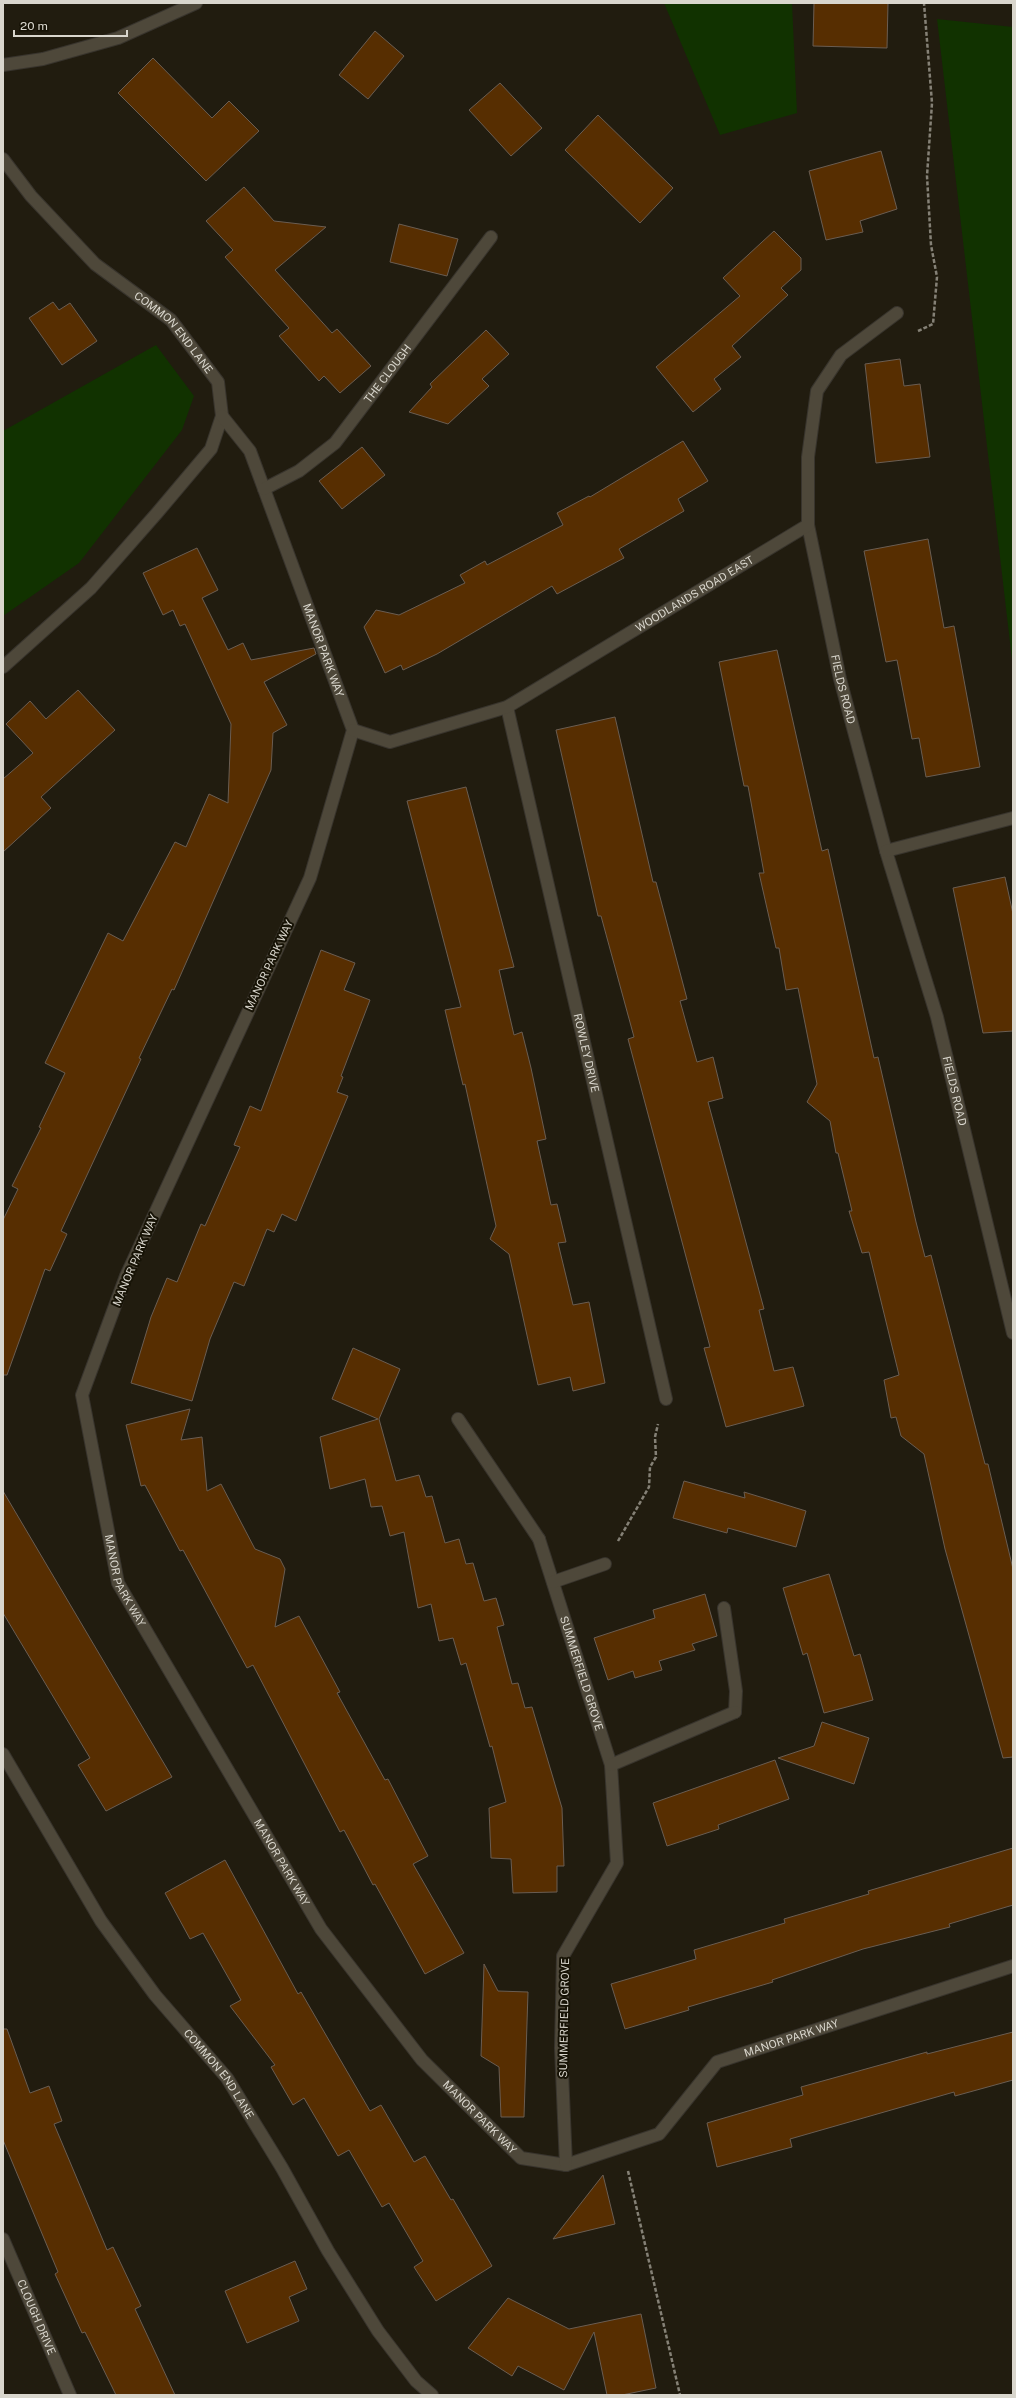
<svg xmlns="http://www.w3.org/2000/svg" width="1016" height="2398" font-family="'Public Sans',sans-serif">
  <rect width="100%" height="100%" fill="#211c0f"/>
  <path fill="#113200" d="M 664,3 L 792,3 L 797,113 L 720,135 Z
    M 937,19 L 1013,27 L 1013,668 Z
    M 156,345 L 194,396 L 182,430 L 79,563 L 3,616 L 3,431 Z"/>
  <path fill="#572e01" stroke="#6a5d52" d="M 814,3 L 888,3 L 887,48 L 813,46 Z
    M 375,31 L 404,56 L 368,99 L 339,75 Z
    M 153,58 L 212,118 L 229,101 L 259,131 L 206,181 L 118,93 Z
    M 500,83 L 542,128 L 511,156 L 469,110 Z
    M 598,115 L 673,188 L 640,223 L 565,150 Z
    M 881,151 L 897,209 L 860,221 L 863,232 L 826,240 L 809,171 Z
    M 244,187 L 274,221 L 326,227 L 275,270 L 332,333 L 337,329 L 371,366 L 340,393 L 324,376 L 319,381 L 279,336 L 289,328 L 225,257 L 233,250 L 206,221 Z
    M 399,224 L 458,239 L 447,276 L 390,262 Z
    M 774,231 L 801,258 L 801,270 L 781,288 L 788,295 L 732,346 L 741,357 L 714,379 L 721,389 L 693,412 L 656,367 L 740,296 L 723,278 Z
    M 53,302 L 59,310 L 70,303 L 97,341 L 62,365 L 29,318 Z
    M 486,330 L 509,354 L 482,379 L 489,386 L 448,424 L 409,412 L 432,387 L 430,384 Z
    M 900,359 L 904,386 L 920,384 L 930,457 L 876,463 L 865,364 Z
    M 683,441 L 708,481 L 678,499 L 684,511 L 619,549 L 624,558 L 557,594 L 552,586 L 437,654 L 403,670 L 401,665 L 385,673 L 364,627 L 376,610 L 399,615 L 465,583 L 460,575 L 485,561 L 487,565 L 563,525 L 557,513 L 589,496 L 590,497 Z
    M 362,447 L 385,475 L 342,509 L 319,481 Z
    M 928,539 L 944,628 L 954,626 L 980,767 L 926,777 L 919,738 L 912,739 L 897,660 L 886,662 L 864,551 Z
    M 197,548 L 218,590 L 202,598 L 228,650 L 243,643 L 251,660 L 314,648 L 316,654 L 264,682 L 287,725 L 273,733 L 271,770 L 174,990 L 172,989 L 139,1058 L 141,1059 L 61,1231 L 67,1234 L 50,1271 L 45,1269 L 7,1375 L 3,1375 L 3,1220 L 18,1189 L 12,1186 L 41,1128 L 39,1127 L 65,1073 L 45,1063 L 108,933 L 123,941 L 175,842 L 186,847 L 209,794 L 228,803 L 231,724 L 185,624 L 180,626 L 173,610 L 163,615 L 143,573 Z
    M 777,650 L 822,851 L 828,849 L 874,1058 L 878,1057 L 916,1222 L 925,1257 L 931,1255 L 985,1464 L 988,1464 L 1013,1569 L 1013,1757 L 1003,1758 L 945,1549 L 924,1454 L 901,1436 L 896,1417 L 891,1418 L 884,1380 L 899,1375 L 869,1252 L 862,1253 L 849,1211 L 852,1211 L 838,1153 L 836,1153 L 830,1121 L 807,1102 L 817,1084 L 798,988 L 786,990 L 779,948 L 776,948 L 759,873 L 764,873 L 748,786 L 744,786 L 719,662 Z
    M 78,690 L 115,730 L 41,797 L 51,808 L 3,852 L 3,779 L 33,753 L 6,724 L 30,701 L 46,719 Z
    M 615,717 L 653,882 L 656,882 L 687,999 L 680,1001 L 697,1062 L 713,1057 L 723,1098 L 708,1102 L 764,1309 L 759,1310 L 774,1371 L 793,1367 L 804,1406 L 726,1427 L 704,1348 L 710,1347 L 628,1039 L 634,1037 L 601,916 L 598,916 L 556,730 Z
    M 466,787 L 514,967 L 499,970 L 514,1035 L 522,1032 L 531,1068 L 546,1139 L 537,1141 L 551,1205 L 557,1204 L 566,1242 L 558,1243 L 573,1305 L 589,1302 L 605,1383 L 573,1391 L 570,1377 L 538,1385 L 509,1254 L 490,1239 L 496,1226 L 465,1084 L 463,1085 L 445,1010 L 461,1007 L 407,801 Z
    M 1005,877 L 1013,914 L 1013,1031 L 983,1033 L 953,888 Z
    M 321,950 L 355,963 L 344,990 L 370,1000 L 341,1076 L 343,1077 L 337,1092 L 348,1096 L 296,1221 L 282,1214 L 274,1232 L 267,1229 L 244,1286 L 234,1282 L 210,1339 L 192,1401 L 131,1383 L 151,1317 L 167,1278 L 177,1282 L 201,1224 L 205,1226 L 240,1147 L 234,1145 L 250,1106 L 261,1111 Z
    M 353,1348 L 400,1369 L 379,1419 L 396,1481 L 419,1475 L 426,1497 L 432,1496 L 445,1543 L 459,1539 L 466,1564 L 473,1563 L 484,1601 L 496,1598 L 504,1625 L 497,1627 L 512,1684 L 518,1683 L 525,1708 L 532,1707 L 562,1808 L 564,1866 L 557,1866 L 557,1892 L 513,1893 L 511,1859 L 491,1858 L 489,1808 L 506,1802 L 492,1746 L 490,1747 L 466,1663 L 461,1665 L 453,1638 L 439,1641 L 431,1604 L 418,1608 L 404,1532 L 390,1536 L 382,1506 L 371,1507 L 365,1479 L 330,1489 L 320,1437 L 378,1419 L 332,1399 Z
    M 190,1409 L 181,1440 L 202,1437 L 207,1491 L 221,1484 L 255,1549 L 280,1559 L 285,1569 L 275,1627 L 299,1616 L 340,1692 L 337,1693 L 385,1780 L 388,1779 L 428,1856 L 413,1864 L 464,1953 L 425,1974 L 375,1884 L 373,1885 L 344,1830 L 340,1832 L 253,1665 L 247,1668 L 183,1550 L 180,1551 L 145,1485 L 141,1486 L 126,1425 Z
    M 684,1481 L 745,1498 L 744,1492 L 806,1511 L 796,1547 L 728,1528 L 727,1533 L 673,1518 Z
    M 3,1491 L 172,1777 L 106,1811 L 78,1765 L 90,1758 L 3,1613 Z
    M 829,1574 L 854,1656 L 860,1654 L 873,1700 L 824,1713 L 807,1653 L 803,1655 L 783,1588 Z
    M 705,1594 L 717,1636 L 692,1644 L 695,1650 L 659,1661 L 662,1670 L 635,1678 L 633,1671 L 608,1680 L 594,1638 L 655,1618 L 653,1610 Z
    M 822,1722 L 869,1738 L 854,1784 L 778,1758 L 814,1746 Z
    M 775,1760 L 789,1799 L 718,1825 L 719,1829 L 667,1846 L 653,1803 Z
    M 1013,1848 L 1013,1905 L 949,1924 L 950,1927 L 863,1949 L 772,1980 L 773,1982 L 688,2007 L 689,2010 L 625,2029 L 611,1984 L 696,1959 L 694,1950 L 785,1923 L 784,1919 L 869,1894 L 868,1891 Z
    M 225,1860 L 298,1994 L 301,1992 L 370,2111 L 381,2105 L 414,2162 L 425,2156 L 451,2200 L 453,2199 L 492,2266 L 436,2301 L 414,2267 L 423,2261 L 389,2203 L 382,2207 L 349,2150 L 338,2156 L 304,2098 L 293,2105 L 271,2067 L 275,2065 L 230,2006 L 241,2000 L 203,1933 L 190,1939 L 165,1893 Z
    M 484,1964 L 498,1991 L 528,1992 L 524,2117 L 501,2117 L 499,2067 L 481,2056 Z
    M 3,2029 L 7,2029 L 30,2093 L 49,2086 L 62,2121 L 54,2124 L 107,2250 L 113,2247 L 141,2306 L 135,2309 L 175,2395 L 116,2395 L 85,2332 L 82,2333 L 55,2274 L 58,2272 L 3,2140 Z
    M 1013,2032 L 1013,2080 L 955,2096 L 954,2092 L 790,2139 L 792,2147 L 717,2167 L 707,2123 L 803,2095 L 801,2087 L 927,2052 L 927,2054 Z
    M 603,2175 L 615,2224 L 553,2239 Z
    M 295,2261 L 307,2289 L 289,2297 L 299,2321 L 247,2343 L 225,2291 Z
    M 508,2298 L 569,2329 L 641,2314 L 656,2388 L 622,2395 L 607,2395 L 594,2332 L 564,2390 L 518,2366 L 512,2376 L 468,2348 Z"/>
  <g fill="none" stroke-linecap="round" stroke-linejoin="round">
    <defs>
      <path id="lane" d="M 458,1419 L 539,1539
        M 724,1608 L 736,1691 L 735,1712"/>
      <g id="street">
        <path d="M 3,65 L 43,59 L 118,38 L 196,3"/>
        <path id="s1" d="M 3,159 L 31,196 L 95,264 L 171,320 L 218,382 L 222,416 L 211,449 L 157,513 L 91,588 L 3,667"/>
        <path id="s2" d="M 222,416 L 250,451 L 353,730 L 310,878 L 126,1276 L 82,1395 L 118,1583 L 321,1929 L 422,2060 L 521,2158 L 566,2165 L 659,2134 L 717,2062 L 1013,1966"/>
        <path id="s3" d="M 264,489 L 299,471 L 335,443 L 491,237"/>
        <path id="s4" d="M 808,525 L 840,679 L 886,851 L 937,1017 L 1013,1333"/>
        <path id="s5" d="M 507,707 L 666,1399"/>
        <path id="s6" d="M 353,730 L 390,742 L 507,707 L 808,525 L 808,457 L 817,391 L 841,355 L 897,313"/>
        <path d="M 886,851 L 1013,818"/>
        <path id="s7" d="M 539,1539 L 611,1765 L 617,1863 L 563,1956 L 561,2048 L 566,2165"/>
        <path d="M 553,1582 L 605,1564"/>
        <path id="s8" d="M 3,1754 L 101,1921 L 155,1995 L 227,2078 L 282,2168 L 328,2251 L 378,2331 L 416,2381 L 432,2395"/>
        <path d="M 611,1765 L 735,1712"/>
        <path id="s9" d="M 3,2239 L 70,2395"/>
      </g>
    </defs>
    <use href="#lane" stroke="#38342d" stroke-width="14"/>
    <use href="#street" stroke="#38342d" stroke-width="14"/>
    <path stroke="#858176" stroke-width="2.5" stroke-dasharray="4 2" stroke-linecap="butt" d="M 918,331 L 933,324 L 937,277 L 931,245 L 927,176 L 932,103 L 924,3
      M 618,1541 L 649,1487 L 650,1467 L 656,1457 L 655,1437 L 658,1424
      M 628,2171 L 680,2395"/>
    <use href="#lane" stroke="#4e483a" stroke-width="12"/>
    <use href="#street" stroke="#4e483a" stroke-width="12"/>
  </g>
  <g text-anchor="middle" dominant-baseline="central" stroke-width="4" stroke-linejoin="round" paint-order="stroke">
    <g font-size="11" fill="#d9d6cd" stroke="#171306">
      <text stroke="none"><textPath href="#s1" startOffset="245">COMMON END LANE</textPath></text>
      <text stroke="none"><textPath href="#s3" startOffset="172">THE CLOUGH</textPath></text>
      <text stroke="none"><textPath href="#s6" startOffset="380">WOODLANDS ROAD EAST</textPath></text>
      <text stroke="none"><textPath href="#s2" startOffset="257">MANOR PARK WAY</textPath></text>
      <text stroke="none"><textPath href="#s4" startOffset="168">FIELDS ROAD</textPath></text>
      <text transform="translate(269 965) rotate(-65)">MANOR PARK WAY</text>
      <text stroke="none"><textPath href="#s5" startOffset="355">ROWLEY DRIVE</textPath></text>
      <text stroke="none"><textPath href="#s4" startOffset="585">FIELDS ROAD</textPath></text>
      <text transform="translate(135 1260) rotate(-67)">MANOR PARK WAY</text>
      <text stroke="none"><textPath href="#s2" startOffset="1253">MANOR PARK WAY</textPath></text>
      <text stroke="none"><textPath href="#s7" startOffset="141">SUMMERFIELD GROVE</textPath></text>
      <text stroke="none"><textPath href="#s2" startOffset="1577">MANOR PARK WAY</textPath></text>
      <text transform="translate(564 2018) rotate(-89)">SUMMERFIELD GROVE</text>
      <text stroke="none"><textPath href="#s2" startOffset="2273">MANOR PARK WAY</textPath></text>
      <text stroke="none"><textPath href="#s8" startOffset="387">COMMON END LANE</textPath></text>
      <text stroke="none"><textPath href="#s2" startOffset="1901">MANOR PARK WAY</textPath></text>
      <text stroke="none"><textPath href="#s9" startOffset="85">CLOUGH DRIVE</textPath></text>
    </g>
  </g>
  <rect width="1016" height="2398" fill="none" stroke="#d9d6cd" stroke-width="8"/>
  <path d="M14 30v6h113v-6" fill="none" stroke="#d9d6cd" stroke-width="2"/>
  <text x="20" y="30" font-size="12" fill="#d9d6cd" stroke="#171306" stroke-width="3" paint-order="stroke">20 m</text>
</svg>
